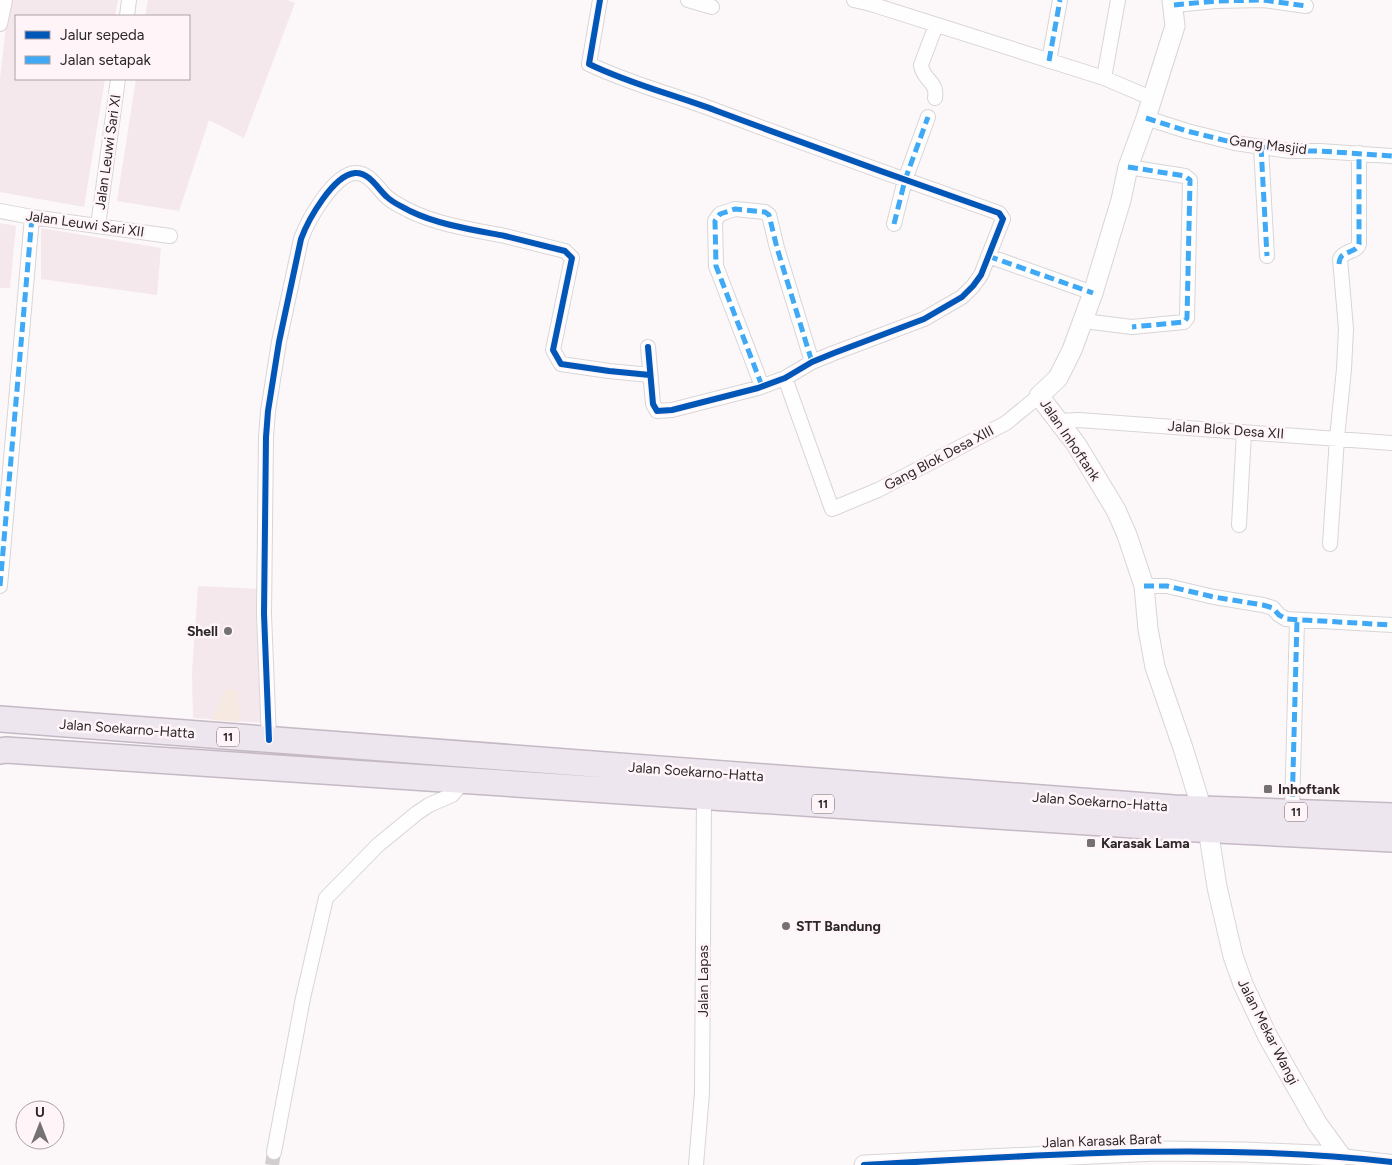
<svg xmlns="http://www.w3.org/2000/svg" width="1392" height="1165" font-family="Figtree,sans-serif">
  <rect width="100%" height="100%" fill="#fcf7f9"/>
  <path fill="#f5e8ed" d="M 9,0 L 118,0 L 115,16 L 16,16 L 16,79 L 105,79 L 84,207 L 0,192 L 0,78 Z
    M 148,0 L 288,0 L 295,3 L 244,138 L 209,120 L 179,211 L 117,201 L 136,79 L 189,79 L 189,16 L 145,16 Z
    M 0,223 L 16,226 L 10,288 L 0,288 Z
    M 41,228 L 161,248 L 157,295 L 41,279 Z
    M 198,586 L 260,589 L 264,723 L 193,718 L 192,673 Z"/>
  <path fill="#f6e9e2" d="M 224,690 L 238,690 L 240,722 L 213,720 Z"/>
  <g fill="none" stroke-linecap="round" stroke-linejoin="round">
    <path stroke="#d2cecf" stroke-width="14" stroke-dasharray="14 7" stroke-linecap="butt" d="M 272,1165 L 274,1152"/>
    <defs>
      <path id="street" d="M 600,0 L 589,64 C 630,84 675,95 717,111 C 811,146 905,180 999,213 L 1003,219 L 981,275 L 973,286 L 962,297 L 924,319 L 834,353 L 812,362 L 785,378 L 758,388 L 672,410 L 657,411 L 653,404 L 648,347
        M 688,0 L 712,7
        M 854,0 L 871,4 L 1104,78 L 1151,98
        M 1174,5 L 1216,1 L 1263,0 L 1306,6
        M 127,16 L 129,0
        M 0,24 L 5,0
        M 1049,61 L 1060,0
        M 1104,78 L 1118,0
        M 935,98 C 938,81 923,81 921,65 L 936,25
        M 1146,118 L 1187,131 L 1235,143 L 1290,151 L 1320,151 L 1392,156
        M 1261,147 L 1267,256
        M 0,211 L 32,217 L 170,236
        M 894,224 L 905,180 L 928,117
        M 98,226 L 118,79
        M 988,256 L 1093,293
        M 1084,321 L 1132,327 L 1184,322 L 1187,318 L 1190,180 L 1185,176 L 1128,167
        M 785,378 L 832,509 L 878,490 L 1006,423 L 1039,396
        M 762,386 L 716,266 L 715,221 L 720,214 L 735,209 L 765,212 L 769,215 L 777,248 L 812,362
        M 1059,421 L 1079,420 L 1392,443
        M 1239,525 L 1244,432
        M 1330,544 L 1337,438 L 1344,369 L 1346,329 L 1340,259 C 1344,250 1356,253 1359,244 L 1359,153
        M 0,586 L 32,217
        M 1144,586 L 1167,586 L 1214,597 L 1263,605 L 1273,608 L 1279,615 L 1286,619 L 1392,625
        M 269,740 L 264,614 L 266,437 L 268,411 L 279,342 L 301,239 C 308,220 333,175 355,173 C 369,172 378,189 387,197 C 393,203 403,207 410,211 C 439,225 474,230 505,236 C 525,241 545,246 565,251 L 572,258 L 553,350 L 561,364 L 609,371 L 650,375
        M 1292,812 L 1297,620
        M 274,1152 L 303,998 L 326,898 L 378,845 L 417,813 L 429,805 L 452,795 L 464,781
        M 1341,1156 L 1392,1162
        M 696,1165 L 702,1093 L 704,796"/>
      <path id="secondary" d="M 1172,0 L 1175,26 L 1146,118 L 1128,167 L 1121,200 L 1093,293 L 1072,350 L 1058,378 L 1039,396 L 1076,444 L 1116,510 L 1127,535 L 1144,586 L 1148,629 L 1155,667 L 1183,748 L 1208,829 L 1217,887 L 1233,956 L 1243,984 L 1268,1037 L 1317,1123 L 1341,1156
        M 864,1165 L 1156,1151 L 1244,1152 L 1341,1156"/>
      <path id="highway" d="M 0,719 L 1174,808 L 1392,816
        M 0,751 L 6,750 L 1178,828 L 1392,839"/>
    </defs>
    <use href="#street" stroke="#d9d5d6" stroke-width="16"/>
    <use href="#secondary" stroke="#d9d5d6" stroke-width="21"/>
    <use href="#highway" stroke="#c4b9c4" stroke-width="28"/>
    <use href="#street" stroke="#fffefe" stroke-width="14"/>
    <use href="#secondary" stroke="#fffefe" stroke-width="19"/>
    <use href="#highway" stroke="#eee6ef" stroke-width="25"/>
    <path stroke="#3fa9f5" stroke-width="5" stroke-dasharray="10 5" stroke-linecap="butt" d="M 1174,5 L 1216,1 L 1263,0 L 1306,6
      M 1049,61 L 1060,0
      M 1146,118 L 1187,131 L 1235,143 L 1290,151 L 1320,151 L 1392,156
      M 1261,147 L 1267,256
      M 1128,167 L 1185,176 L 1190,180 L 1187,318 L 1184,322 L 1132,327
      M 894,224 L 905,180 L 928,117
      M 988,256 L 1093,293
      M 1339,264 C 1340,248 1354,256 1359,244 L 1359,153
      M 762,386 L 716,266 L 715,221 L 720,214 L 735,209 L 765,212 L 769,215 L 777,248 L 812,362 L 814,361
      M 0,586 L 32,217
      M 1144,586 L 1167,586 L 1214,597 L 1263,605 L 1273,608 L 1279,615 L 1286,619 L 1392,625
      M 1292,812 L 1297,620"/>
    <defs>
      <path id="cycleway" d="M 600,0 L 589,64 C 630,84 675,95 717,111 C 811,146 905,180 999,213 L 1003,219 L 981,275 L 973,286 L 962,297 L 924,319 L 834,353 L 812,362 L 785,378 L 758,388 L 672,410 L 657,411 L 653,404 L 648,347
        M 269,740 L 264,614 L 266,437 L 268,411 L 279,342 L 301,239 C 308,220 333,175 355,173 C 369,172 378,189 387,197 C 393,203 403,207 410,211 C 439,225 474,230 505,236 C 525,241 545,246 565,251 L 572,258 L 553,350 L 561,364 L 609,371 L 650,375
        M 864,1165 C 1039,1155 1217,1142 1392,1162"/>
    </defs>
    <use href="#cycleway" stroke="#fff4f8" stroke-width="9"/>
    <use href="#cycleway" stroke="#0057b8" stroke-width="6"/>
  </g>
  <g fill="#757072" stroke="#fff4f8" stroke-width="2">
    <circle cx="228" cy="631" r="5"/>
    <rect x="1263" y="784" width="10" height="10" rx="2.5"/>
    <rect x="1086" y="838" width="10" height="10" rx="2.5"/>
    <circle cx="786" cy="926" r="5"/>
  </g>
  <g text-anchor="middle" dominant-baseline="central" stroke-width="5" stroke-linejoin="round" paint-order="stroke">
    <g fill="#fff4f8" stroke="#6b6567" stroke-width="1">
      <rect x="217" y="727.5" width="22" height="19" rx="4"/>
      <rect x="812" y="794.5" width="22" height="19" rx="4"/>
      <rect x="1285" y="802.5" width="22" height="19" rx="4"/>
    </g>
    <g font-size="12" font-weight="bold" fill="#2c2829">
      <text x="228" y="737">11</text>
      <text x="823" y="804">11</text>
      <text x="1296" y="812">11</text>
    </g>
    <g font-size="14" fill="#2c2829" stroke="#fff4f8">
      <text transform="translate(1268 145) rotate(7)">Gang Masjid</text>
      <text transform="translate(108 152) rotate(-82)">Jalan Leuwi Sari XI</text>
      <text transform="translate(85 224) rotate(8)">Jalan Leuwi Sari XII</text>
      <text transform="translate(1226 430) rotate(4)">Jalan Blok Desa XII</text>
      <text transform="translate(1070 440) rotate(56)">Jalan Inhoftank</text>
      <text transform="translate(939 458) rotate(-28)">Gang Blok Desa XIII</text>
      <text transform="translate(127 729) rotate(4)">Jalan Soekarno-Hatta</text>
      <text transform="translate(696 772) rotate(4)">Jalan Soekarno-Hatta</text>
      <text transform="translate(1100 802) rotate(4)">Jalan Soekarno-Hatta</text>
      <text transform="translate(703 981) rotate(-90)">Jalan Lapas</text>
      <text transform="translate(1268 1032) rotate(63)">Jalan Mekar Wangi</text>
      <text transform="translate(1102 1141) rotate(-2)">Jalan Karasak Barat</text>
    </g>
    <g font-size="14" font-weight="bold" fill="#2c2829" stroke="#fff4f8" text-anchor="start">
      <text x="218" y="631" text-anchor="end">Shell</text>
      <text x="1278" y="789">Inhoftank</text>
      <text x="1101" y="843">Karasak Lama</text>
      <text x="796" y="926">STT Bandung</text>
    </g>
  </g>
  <rect x="15" y="15" width="175" height="65" fill="#fff4f8" stroke="#aba2a5"/>
  <rect x="25" y="31" width="25" height="8" fill="#0057b8" stroke="#aba2a5"/>
  <text x="60" y="40" font-size="15" fill="#2c2829">Jalur sepeda</text>
  <rect x="25" y="56" width="25" height="8" fill="#3fa9f5" stroke="#aba2a5"/>
  <text x="60" y="65" font-size="15" fill="#2c2829">Jalan setapak</text>
  <g transform="translate(40 1125)"><circle r="24" fill="#fff4f8" stroke="#aba2a5"/>
  <path d="M0-4L9 19L0 12L-9 19Z" fill="#757072"/>
  <text y="-8" font-size="14" font-weight="bold" text-anchor="middle" fill="#2c2829">U</text>
  </g>
</svg>
